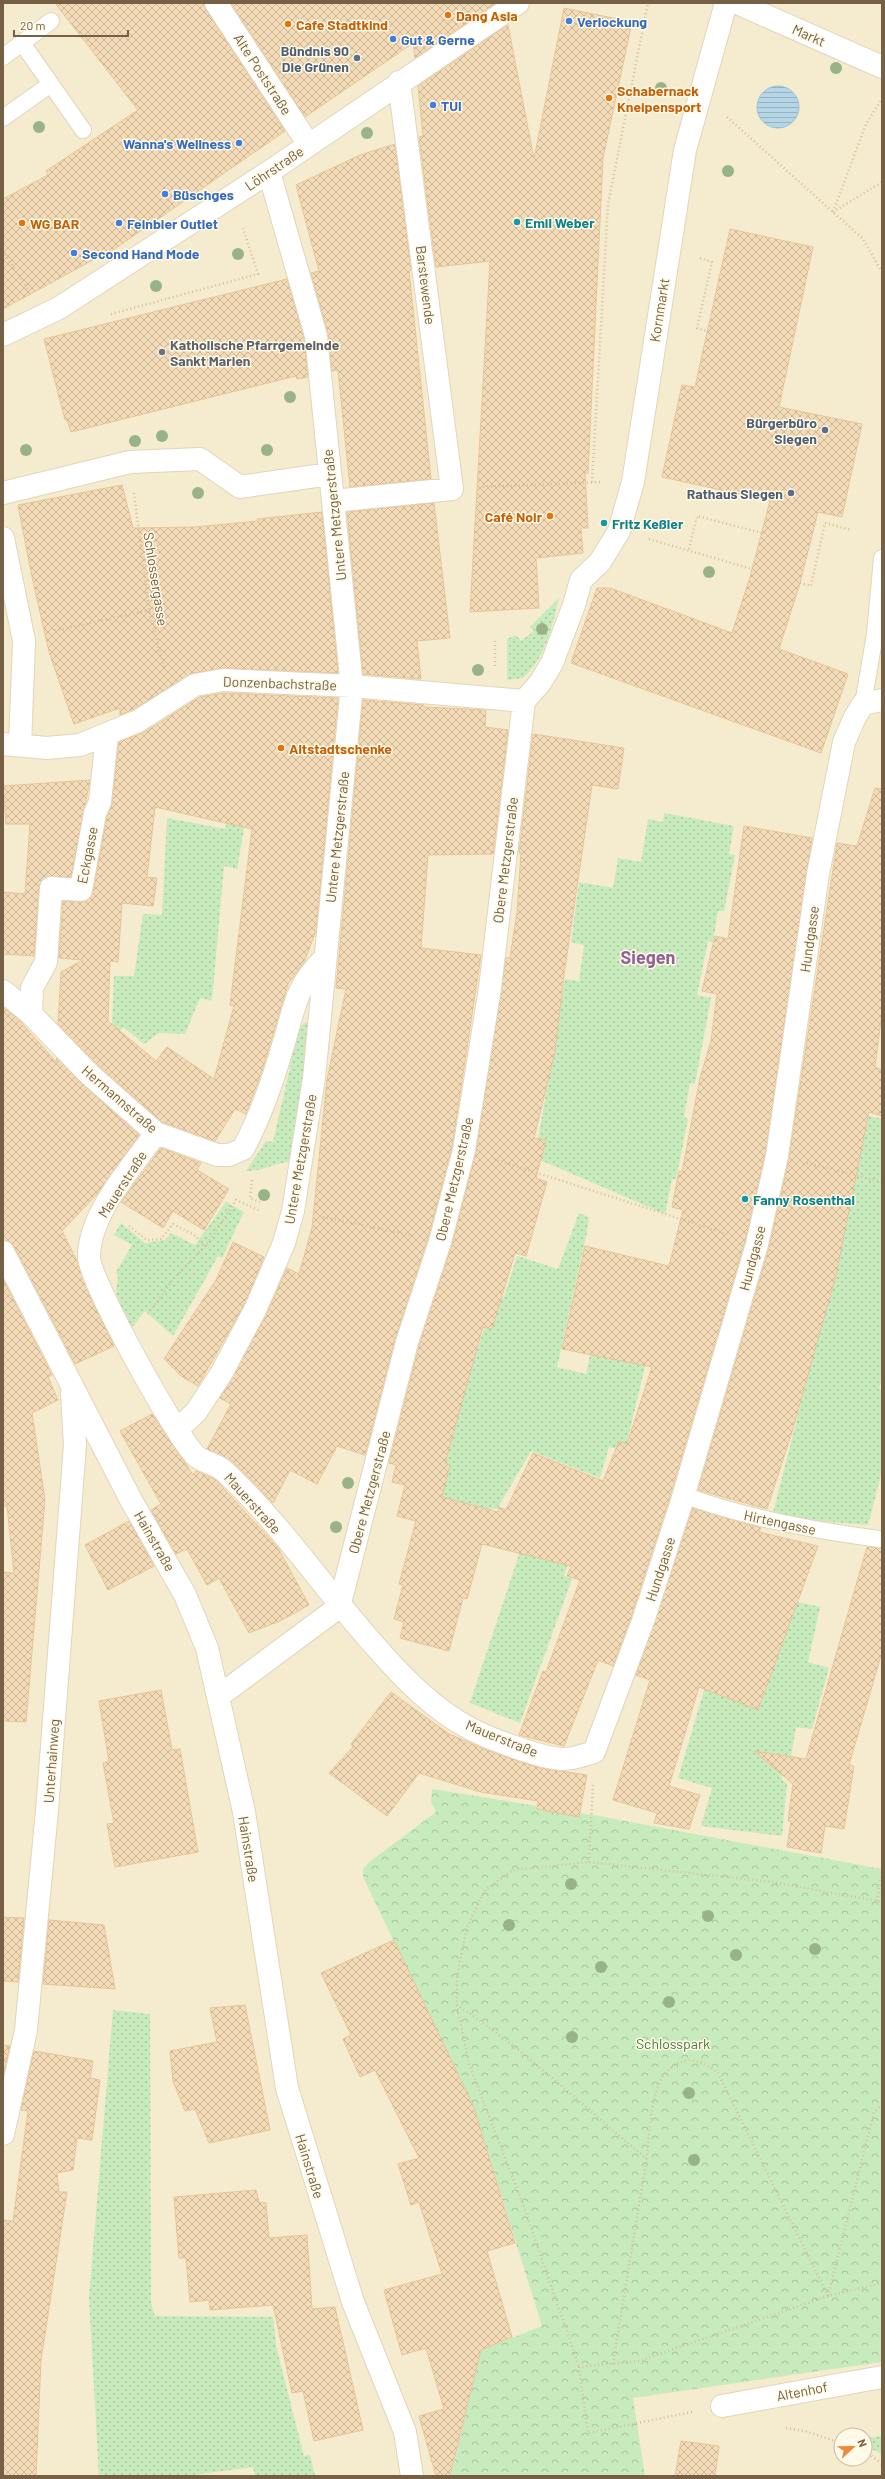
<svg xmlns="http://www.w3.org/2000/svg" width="885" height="2479" font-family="Barlow,sans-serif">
  <defs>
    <pattern id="grass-dots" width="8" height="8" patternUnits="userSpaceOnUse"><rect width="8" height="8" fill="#c8ebbe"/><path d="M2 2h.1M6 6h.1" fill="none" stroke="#a7c29c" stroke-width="1.8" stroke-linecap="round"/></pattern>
    <pattern id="forest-crowns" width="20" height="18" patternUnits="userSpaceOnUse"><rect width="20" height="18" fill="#c8ebbe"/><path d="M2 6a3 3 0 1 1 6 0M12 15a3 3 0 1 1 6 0" fill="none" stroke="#a7c29c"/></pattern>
    <pattern id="water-rules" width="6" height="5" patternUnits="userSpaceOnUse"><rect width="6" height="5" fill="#b4d6e7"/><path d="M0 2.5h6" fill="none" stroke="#97b1bd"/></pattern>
    <pattern id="building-cross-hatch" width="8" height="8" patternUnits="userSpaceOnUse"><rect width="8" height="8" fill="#f4dbb7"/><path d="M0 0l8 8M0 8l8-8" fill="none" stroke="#cab597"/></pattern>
  </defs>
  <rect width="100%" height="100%" fill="#fdf8e0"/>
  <path fill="#f5ebce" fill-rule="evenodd" d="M 3,3 L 882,3 L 882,2476 L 3,2476 ZM 841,2435 L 865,2435 L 865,2459 L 841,2459 Z"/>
  <path fill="url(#grass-dots)" d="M 559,598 C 551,629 547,655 523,678 L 507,680 L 507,639 L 516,635 L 521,641 L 534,631 L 530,627 Z
    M 664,813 L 734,826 L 729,854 L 735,855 L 724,911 L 718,911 L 713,942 L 708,941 L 697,995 L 711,998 L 695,1084 L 690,1083 L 684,1117 L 688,1119 L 676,1179 L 672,1179 L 665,1214 L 538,1159 L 538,1140 L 565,979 L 579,981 L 584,945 L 571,942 L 579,882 L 613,888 L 618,858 L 641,862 L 648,819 L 663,822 Z
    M 167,818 L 225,829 L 228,819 L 245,823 L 237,869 L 224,866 L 212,1001 L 200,998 L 185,1034 L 159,1033 L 144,1044 L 123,1027 L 99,1055 L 112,1023 L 114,976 L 134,976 L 143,914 L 162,915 Z
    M 311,1022 L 312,1026 L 290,1162 C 272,1163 265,1171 246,1171 L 266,1141 L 273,1142 L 299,1028 L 304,1023 Z
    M 865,1115 L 882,1119 L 882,1379 L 879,1388 L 882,1391 L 882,1471 L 868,1525 L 772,1517 L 810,1367 Z
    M 226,1202 L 244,1212 L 222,1258 L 218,1256 L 173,1336 L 145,1311 L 131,1329 L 116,1294 L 118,1277 L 116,1272 L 132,1245 L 114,1235 L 121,1223 L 145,1243 L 165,1240 L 171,1233 L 195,1245 Z
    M 579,1213 L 589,1217 L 587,1232 L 557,1367 L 586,1374 L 596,1328 L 651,1341 L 625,1451 L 609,1447 L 600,1478 L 531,1451 L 497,1509 L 476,1508 L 441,1498 L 449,1469 L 440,1466 L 495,1295 L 504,1297 L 517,1256 L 558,1269 Z
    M 587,1510 L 564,1576 L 572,1579 L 520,1723 L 470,1703 L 530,1521 Z
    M 763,1594 L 820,1607 L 808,1662 L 829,1668 L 812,1729 L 796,1727 L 790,1763 L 781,1773 L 782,1779 L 787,1784 L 782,1836 L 701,1826 L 712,1788 L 678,1778 L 724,1623 Z
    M 113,2010 L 150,2014 L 151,2303 L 155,2316 L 273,2317 L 276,2346 L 304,2456 L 310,2455 L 315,2476 L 255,2476 L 253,2467 L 186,2476 L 99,2476 L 89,2298 Z
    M 882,2436 L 882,2454 L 865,2446 L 865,2438 Z"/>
  <path fill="url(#forest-crowns)" d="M 432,1789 L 593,1815 L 882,1869 L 882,2362 L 633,2398 L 645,2476 L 451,2476 L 481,2350 L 542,2326 L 474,2108 L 363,1877 L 363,1869 L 368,1863 L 436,1812 L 431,1802 Z"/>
  <path fill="url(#water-rules)" stroke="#9ac3d9" d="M757 107a21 21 0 1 1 42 0a21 21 0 1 1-42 0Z"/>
  <path fill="url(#building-cross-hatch)" stroke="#e7c596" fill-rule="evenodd" d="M 55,3 L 204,3 L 206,10 L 285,131 L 103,257 L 102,255 L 3,309 L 3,199 L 48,175 L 46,171 L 138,110 Z
    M 231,3 L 496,3 L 415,58 L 413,43 L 305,117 Z
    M 564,8 L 632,22 L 603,158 L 588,473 L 585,473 L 588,528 L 581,528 L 583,553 L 536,558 L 539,608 L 470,612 L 490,261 L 436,267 L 419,137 L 423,136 L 418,86 L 508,25 L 534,159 Z
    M 395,144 L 411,270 L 409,271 L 431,479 L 350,487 L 338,370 L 332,371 L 328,333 L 311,273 L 319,271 L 296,185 L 360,155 Z
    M 730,229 L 813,247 L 779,407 L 862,424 L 842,517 L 818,512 L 800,583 L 779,649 L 848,674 L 821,753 L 571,663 L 597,588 L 610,588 L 732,633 L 750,577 L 770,501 L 662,477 L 682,385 L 695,387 Z
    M 287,279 L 304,338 L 308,377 L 297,379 L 296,376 L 71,432 L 67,420 L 65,420 L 44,339 Z
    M 122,485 L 133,528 L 195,527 L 258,521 L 257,519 L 322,512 L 338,673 L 224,668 L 193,673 L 132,710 L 120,715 L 120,708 L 74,724 L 49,652 L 32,577 L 18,505 Z
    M 434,503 L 450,638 L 417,641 L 421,679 L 363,674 L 347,512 Z
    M 224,693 L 338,698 L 316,931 L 304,962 L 288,984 L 262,1071 L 246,1114 L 235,1109 L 215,1141 L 162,1122 L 98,1065 L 58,1024 L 61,972 L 83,960 L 59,958 L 63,901 L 86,902 L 93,892 L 107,817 L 112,804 L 119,742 L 145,732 L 200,697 ZM 155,807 L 252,829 L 230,1005 L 234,1006 L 214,1079 L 167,1047 L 156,1061 L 108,1021 L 110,961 L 118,962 L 122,903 L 153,906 L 157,878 L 147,877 Z
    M 363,700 L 424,705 L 424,707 L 486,710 L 485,727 L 508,730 L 493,854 L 428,855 L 421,948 L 481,955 L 452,1147 L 428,1238 L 395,1339 L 365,1455 L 337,1446 L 317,1484 L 290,1470 L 273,1503 L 232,1461 L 207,1449 L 231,1404 L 220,1398 L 266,1316 L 287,1268 L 299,1274 L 312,1228 L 327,1080 L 346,989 L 336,988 Z
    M 533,734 L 624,748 L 618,789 L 592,785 L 564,975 L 555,1052 L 534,1138 L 546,1140 L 536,1178 L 547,1182 L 526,1256 L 515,1253 L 492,1329 L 483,1327 L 445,1463 L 450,1465 L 442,1497 L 498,1512 L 499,1507 L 506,1510 L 533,1453 L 603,1481 L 619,1441 L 627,1444 L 652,1367 L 562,1349 L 585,1246 L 669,1266 L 683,1210 L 672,1207 L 679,1171 L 682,1172 L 700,1078 L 711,1041 L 717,994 L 702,991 L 715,936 L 728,939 L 744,826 L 812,838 L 765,1154 L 745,1241 L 669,1500 L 631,1617 L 613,1666 L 598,1660 L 564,1746 L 519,1735 L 543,1671 L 546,1672 L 580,1580 L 567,1576 L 571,1566 L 482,1544 L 467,1599 L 463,1598 L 449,1651 L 400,1638 L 404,1622 L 394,1619 L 403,1585 L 399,1584 L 416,1521 L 397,1516 L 405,1485 L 392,1482 L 396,1465 L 389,1463 L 419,1346 L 452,1245 L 476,1152 L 506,958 L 510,958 L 517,912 L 521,853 L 519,853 Z
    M 90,780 L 71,877 L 46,877 L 39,887 L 34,956 L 3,954 L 3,892 L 25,894 L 30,824 L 6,824 L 3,786 Z
    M 875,788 L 882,789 L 882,1012 L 875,1067 L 882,1070 L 882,1116 L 869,1112 L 836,1275 L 792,1432 L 767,1509 L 698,1490 L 769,1248 L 789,1159 L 837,843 L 857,846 Z
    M 3,1007 L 18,1019 L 56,1062 L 57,1058 L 81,1083 L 139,1135 L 97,1194 L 62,1231 L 78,1263 L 92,1301 L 114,1346 L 75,1364 L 14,1246 L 9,1241 L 3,1240 Z
    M 161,1148 L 201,1163 L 197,1170 L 229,1189 L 204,1230 L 173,1211 L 163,1228 L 121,1202 Z
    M 233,1242 L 264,1257 L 244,1305 L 198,1386 L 181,1376 L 164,1359 L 216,1280 Z
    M 3,1279 L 52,1375 L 48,1377 L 58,1400 L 32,1413 L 45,1500 L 26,1722 L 3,1721 L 3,1572 L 14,1573 L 7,1506 L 3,1506 Z
    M 152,1414 L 193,1475 L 196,1471 L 216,1480 L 278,1548 L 309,1605 L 280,1621 L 249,1633 L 219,1578 L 207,1585 L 187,1549 L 176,1554 L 151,1510 L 161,1504 L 120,1431 Z
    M 693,1508 L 761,1528 L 759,1532 L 818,1546 L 758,1710 L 699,1687 L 669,1786 L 700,1795 L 689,1829 L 654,1823 L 657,1813 L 613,1800 L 650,1680 L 636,1675 Z
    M 129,1521 L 154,1566 L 108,1590 L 85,1545 Z
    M 867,1547 L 882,1548 L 882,1652 L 849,1765 L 854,1766 L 844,1829 L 825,1826 L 821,1853 L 787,1847 L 791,1821 L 788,1821 L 793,1784 L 754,1751 L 806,1759 Z
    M 161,1690 L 172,1750 L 180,1749 L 198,1852 L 115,1867 L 107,1824 L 114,1823 L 103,1763 L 109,1761 L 99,1701 Z
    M 391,1692 L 449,1734 L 486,1750 L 540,1768 L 587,1775 L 579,1817 L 537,1809 L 538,1801 L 481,1792 L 419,1773 L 387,1816 L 329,1773 L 353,1747 L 351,1744 Z
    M 3,1917 L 24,1918 L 18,1982 L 3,1981 Z
    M 49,1920 L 104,1925 L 115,1989 L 43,1984 Z
    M 394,1940 L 474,2108 L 515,2243 L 487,2251 L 512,2337 L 481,2350 L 450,2476 L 436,2476 L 419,2416 L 444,2409 L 426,2348 L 402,2355 L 384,2290 L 442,2274 L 419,2202 L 411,2205 L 398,2164 L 419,2158 L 375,2070 L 360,2077 L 343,2039 L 351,2035 L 321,1973 Z
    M 245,2005 L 270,2130 L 209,2143 L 195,2109 L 185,2111 L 173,2081 L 170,2051 L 217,2042 L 210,2008 Z
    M 3,2045 L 10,2046 L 3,2076 Z
    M 34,2051 L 93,2061 L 90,2078 L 100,2080 L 92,2140 L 77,2138 L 73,2170 L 57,2173 L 59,2192 L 67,2192 L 41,2360 L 36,2476 L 3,2476 L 3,2220 L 13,2221 L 28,2111 L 21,2110 Z
    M 256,2190 L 259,2202 L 266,2203 L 269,2238 L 307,2235 L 312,2309 L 335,2307 L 363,2430 L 314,2441 L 303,2391 L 292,2393 L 273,2305 L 210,2310 L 209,2300 L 190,2302 L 186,2258 L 179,2258 L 174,2197 Z
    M 681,2441 L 719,2446 L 715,2476 L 675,2476 Z"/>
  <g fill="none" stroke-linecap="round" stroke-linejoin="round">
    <defs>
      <path id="lane" d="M 22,43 L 83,130
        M 3,57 L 51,21
        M 3,118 L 51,84
        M 863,704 L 875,634 L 882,558
        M 683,1495 C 747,1518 812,1530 879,1539"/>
      <path id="street" d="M 216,3 L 309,145
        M 737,3 L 882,67
        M 3,335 L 59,308 L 269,172 L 518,3
        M 3,493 L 130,462 L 200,459 L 240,487 L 330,474
        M 333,501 L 452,489 L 399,82
        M 3,538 L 24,641 L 20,746
        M 3,744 L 47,748 L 80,745 L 138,721 L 195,685 L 223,680 L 352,686 L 524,701
        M 3,991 L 31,1014 L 89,1074 L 156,1133 L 217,1155 L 229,1155 L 243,1149 C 260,1118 272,1083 282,1049 C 294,1011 294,988 324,959
        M 31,1014 L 32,988 L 46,962 L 51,888 L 81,890 L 95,813 L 100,802 L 107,735
        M 156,1133 C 132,1167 89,1213 89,1257 C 89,1280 178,1441 197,1457 C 205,1463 217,1464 224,1471 C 281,1524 325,1590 376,1647 C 403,1678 434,1710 471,1729 C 490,1739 543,1759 564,1759 C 574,1759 584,1755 594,1752 L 643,1621 L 681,1504 L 757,1244 L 777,1156 L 818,874 L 844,742 L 855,717 L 863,704 L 882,700
        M 3,1252 L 131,1500 L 185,1595 L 207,1648 L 244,1812 L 287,2088 L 353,2302 L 405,2432 L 412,2476
        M 177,1430 L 196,1412 L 221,1374 L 255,1310 L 284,1243 L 293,1211 L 314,1078 L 352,686 L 316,336 L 269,172
        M 219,1696 L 339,1607 L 407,1342 L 440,1242 L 464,1150 L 490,988 L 524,701 L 540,683 L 552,663 L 574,605 L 581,580 L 600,562 L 619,531 L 633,482 L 685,150 L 726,3
        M 3,2134 L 26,2030 L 47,1811 L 75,1445 L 72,1393
        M 722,2406 L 882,2377"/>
    </defs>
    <use href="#lane" stroke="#e1d5bc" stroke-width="18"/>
    <use href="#street" stroke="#e1d5bc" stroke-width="24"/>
    <path stroke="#d8be9a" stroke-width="2.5" stroke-dasharray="1 3" stroke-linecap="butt" d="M 727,117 L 863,239 L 882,272
      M 833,212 L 866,124 L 882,99
      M 833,212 L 882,182
      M 3,251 L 28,289
      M 700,258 L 712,262 L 697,328 L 707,331
      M 111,314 L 258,274 L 243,228
      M 592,482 L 608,204 L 648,3
      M 483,487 L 600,482
      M 134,493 L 149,610 L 164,667
      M 649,539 L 752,569
      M 689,549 L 697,516 L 762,533
      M 800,583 L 811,586 L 825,523 L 851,530
      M 55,631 L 149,610
      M 495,641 L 495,667
      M 494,1159 L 727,1234
      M 807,1163 L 882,1182
      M 252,1180 L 250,1198 L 262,1203
      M 323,1217 L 410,1235
      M 129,1226 L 147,1240 L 161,1239 L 173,1224 L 196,1236 L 203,1246
      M 148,1314 L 172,1281 L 211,1239 L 236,1200 L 261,1211
      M 589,1862 L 593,1785
      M 877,1901 L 882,1871
      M 457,2005 L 469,2064 L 524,2207 L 579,2367
      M 647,2159 C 584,2107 525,2050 457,2005 L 457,1977 L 467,1927 L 485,1890 L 513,1870 L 589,1862 L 772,1882 L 882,1902
      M 828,2296 L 874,2112 L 882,2105
      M 613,2364 C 624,2296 635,2229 646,2162 C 650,2137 649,2108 659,2084 C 661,2079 666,2072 670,2069 C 685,2053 704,2062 718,2073 L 828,2296
      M 692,2412 L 588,2433 L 579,2367 L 639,2361 L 828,2296 L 882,2283
      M 786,2428 L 805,2431 L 841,2443
      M 865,2451 L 882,2464"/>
    <use href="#lane" stroke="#fff" stroke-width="16"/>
    <use href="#street" stroke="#fff" stroke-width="22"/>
  </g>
  <g fill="#97b387">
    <circle cx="836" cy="68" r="6"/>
    <circle cx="661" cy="88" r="6"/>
    <circle cx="39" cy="127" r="6"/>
    <circle cx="367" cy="133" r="6"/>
    <circle cx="728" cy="171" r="6"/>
    <circle cx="238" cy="254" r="6"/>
    <circle cx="156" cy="286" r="6"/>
    <circle cx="290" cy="397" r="6"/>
    <circle cx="162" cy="436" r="6"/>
    <circle cx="135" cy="441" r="6"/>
    <circle cx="26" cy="450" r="6"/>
    <circle cx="267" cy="450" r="6"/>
    <circle cx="198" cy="493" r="6"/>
    <circle cx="709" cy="572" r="6"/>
    <circle cx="542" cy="629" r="6"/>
    <circle cx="478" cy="670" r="6"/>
    <circle cx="264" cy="1195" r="6"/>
    <circle cx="348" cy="1483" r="6"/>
    <circle cx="336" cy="1527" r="6"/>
    <circle cx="571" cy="1884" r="6"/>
    <circle cx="708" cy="1916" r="6"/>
    <circle cx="509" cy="1925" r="6"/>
    <circle cx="815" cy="1949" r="6"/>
    <circle cx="736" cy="1955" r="6"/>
    <circle cx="601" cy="1967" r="6"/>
    <circle cx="669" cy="2002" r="6"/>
    <circle cx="572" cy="2037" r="6"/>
    <circle cx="689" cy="2093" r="6"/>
    <circle cx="694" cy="2160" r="6"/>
  </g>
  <g fill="#e8710a" stroke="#fffae7" stroke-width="1.5">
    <circle cx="448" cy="15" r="4"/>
    <circle cx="288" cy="24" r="4"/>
    <circle cx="609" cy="98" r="4"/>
    <circle cx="22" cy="223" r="4"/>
    <circle cx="550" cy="516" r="4"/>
    <circle cx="281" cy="748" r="4"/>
  </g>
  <g fill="#3f7fe0" stroke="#fffae7" stroke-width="1.5">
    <circle cx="569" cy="21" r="4"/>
    <circle cx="393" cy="39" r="4"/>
    <circle cx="433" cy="105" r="4"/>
    <circle cx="239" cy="143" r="4"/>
    <circle cx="165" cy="194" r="4"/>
    <circle cx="119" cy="223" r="4"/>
    <circle cx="74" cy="253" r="4"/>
  </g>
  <g fill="#5c6f8a" stroke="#fffae7" stroke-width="1.5">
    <circle cx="357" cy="58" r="4"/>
    <circle cx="825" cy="430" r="4"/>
    <circle cx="791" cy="493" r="4"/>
  </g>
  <g fill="#0f9aa8" stroke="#fffae7" stroke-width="1.5">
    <circle cx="517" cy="222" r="4"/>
    <circle cx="604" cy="523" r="4"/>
    <circle cx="745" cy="1199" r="4"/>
  </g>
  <circle fill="#6b7280" stroke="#fffae7" stroke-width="1.5" cx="162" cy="352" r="4"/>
  <g text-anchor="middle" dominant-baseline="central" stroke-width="3" stroke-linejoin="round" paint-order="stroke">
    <g font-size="14" font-weight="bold" fill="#c56008" stroke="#fffae7" text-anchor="start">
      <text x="456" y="15">Dang Asia</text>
      <text x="296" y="24">Cafe Stadtkind</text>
      <text x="617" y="90">Schabernack<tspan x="617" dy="16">Kneipensport</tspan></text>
      <text x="30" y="223">WG BAR</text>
      <text x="542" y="516" text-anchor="end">Café Noir</text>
      <text x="289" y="748">Altstadtschenke</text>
    </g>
    <g font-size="14" font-weight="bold" fill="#366cbe" stroke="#fffae7" text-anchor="start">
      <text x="577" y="21">Verlockung</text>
      <text x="401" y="39">Gut &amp; Gerne</text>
      <text x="441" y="105">TUI</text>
      <text x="231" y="143" text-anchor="end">Wanna's Wellness</text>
      <text x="173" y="194">Büschges</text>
      <text x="127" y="223">Feinbier Outlet</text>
      <text x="82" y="253">Second Hand Mode</text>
    </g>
    <g font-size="14" fill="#756046" stroke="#fffae7">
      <text transform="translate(809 35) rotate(24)">Markt</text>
      <text transform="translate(263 74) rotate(57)">Alte Poststraße</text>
      <text transform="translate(274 168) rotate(-34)">Löhrstraße</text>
      <text transform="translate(426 285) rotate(83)">Barstewende</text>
      <text transform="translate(659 310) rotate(-81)">Kornmarkt</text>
      <text transform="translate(334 515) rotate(-96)">Untere Metzgerstraße</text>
      <text transform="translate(156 579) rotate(81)">Schlossergasse</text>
      <text transform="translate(280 683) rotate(2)">Donzenbachstraße</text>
      <text transform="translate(337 837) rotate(-84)">Untere Metzgerstraße</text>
      <text transform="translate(87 855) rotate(-79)">Eckgasse</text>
      <text transform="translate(505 860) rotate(-83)">Obere Metzgerstraße</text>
      <text transform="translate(809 939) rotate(-82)">Hundgasse</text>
      <text transform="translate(120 1099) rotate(41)">Hermannstraße</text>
      <text transform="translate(300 1159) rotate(-80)">Untere Metzgerstraße</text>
      <text transform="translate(454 1179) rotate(-77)">Obere Metzgerstraße</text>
      <text transform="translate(122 1184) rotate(-57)">Mauerstraße</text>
      <text transform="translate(752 1258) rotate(-75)">Hundgasse</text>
      <text transform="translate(369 1492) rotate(-75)">Obere Metzgerstraße</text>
      <text transform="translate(253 1503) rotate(48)">Mauerstraße</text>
      <text transform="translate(780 1522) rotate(12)">Hirtengasse</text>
      <text transform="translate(155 1541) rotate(60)">Hainstraße</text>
      <text transform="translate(660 1569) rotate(-72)">Hundgasse</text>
      <text transform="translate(502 1738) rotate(22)">Mauerstraße</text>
      <text transform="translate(51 1761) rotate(-86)">Unterhainweg</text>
      <text transform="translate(249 1849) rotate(81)">Hainstraße</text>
      <text transform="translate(310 2166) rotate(73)">Hainstraße</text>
      <text transform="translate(802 2391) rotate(-11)">Altenhof</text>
    </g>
    <g font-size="14" font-weight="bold" fill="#4e5e75" stroke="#fffae7" text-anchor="end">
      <text x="349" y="50">Bündnis 90<tspan x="349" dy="16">Die Grünen</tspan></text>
      <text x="817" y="422">Bürgerbüro<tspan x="817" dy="16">Siegen</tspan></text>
      <text x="783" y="493">Rathaus Siegen</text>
    </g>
    <g font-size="14" font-weight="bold" fill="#0d838f" stroke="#fffae7" text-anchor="start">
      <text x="525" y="222">Emil Weber</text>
      <text x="612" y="523">Fritz Keßler</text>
      <text x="753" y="1199">Fanny Rosenthal</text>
    </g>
    <g font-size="14" font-weight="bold" fill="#5b616d" stroke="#fffae7" text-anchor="start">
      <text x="170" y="344">Katholische Pfarrgemeinde<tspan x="170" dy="16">Sankt Marien</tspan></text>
    </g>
    <g font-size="14" fill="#447b3e" stroke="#fffae7">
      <text x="673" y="2043">Schlosspark</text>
    </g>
    <g font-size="18" font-weight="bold" fill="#916299" stroke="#fffae7">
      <text x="648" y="957">Siegen</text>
    </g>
  </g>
  <rect width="885" height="2479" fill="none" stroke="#756046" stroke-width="8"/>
  <g transform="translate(853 2447) rotate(68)"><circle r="19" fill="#fffae7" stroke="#c8bca7"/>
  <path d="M0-3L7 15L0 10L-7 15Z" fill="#ed883f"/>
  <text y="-6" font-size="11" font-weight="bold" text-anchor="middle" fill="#756046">N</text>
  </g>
  <path d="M14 30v6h114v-6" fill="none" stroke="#756046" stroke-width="2"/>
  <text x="20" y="30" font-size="12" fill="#756046" stroke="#fffae7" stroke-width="3" paint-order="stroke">20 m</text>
</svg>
